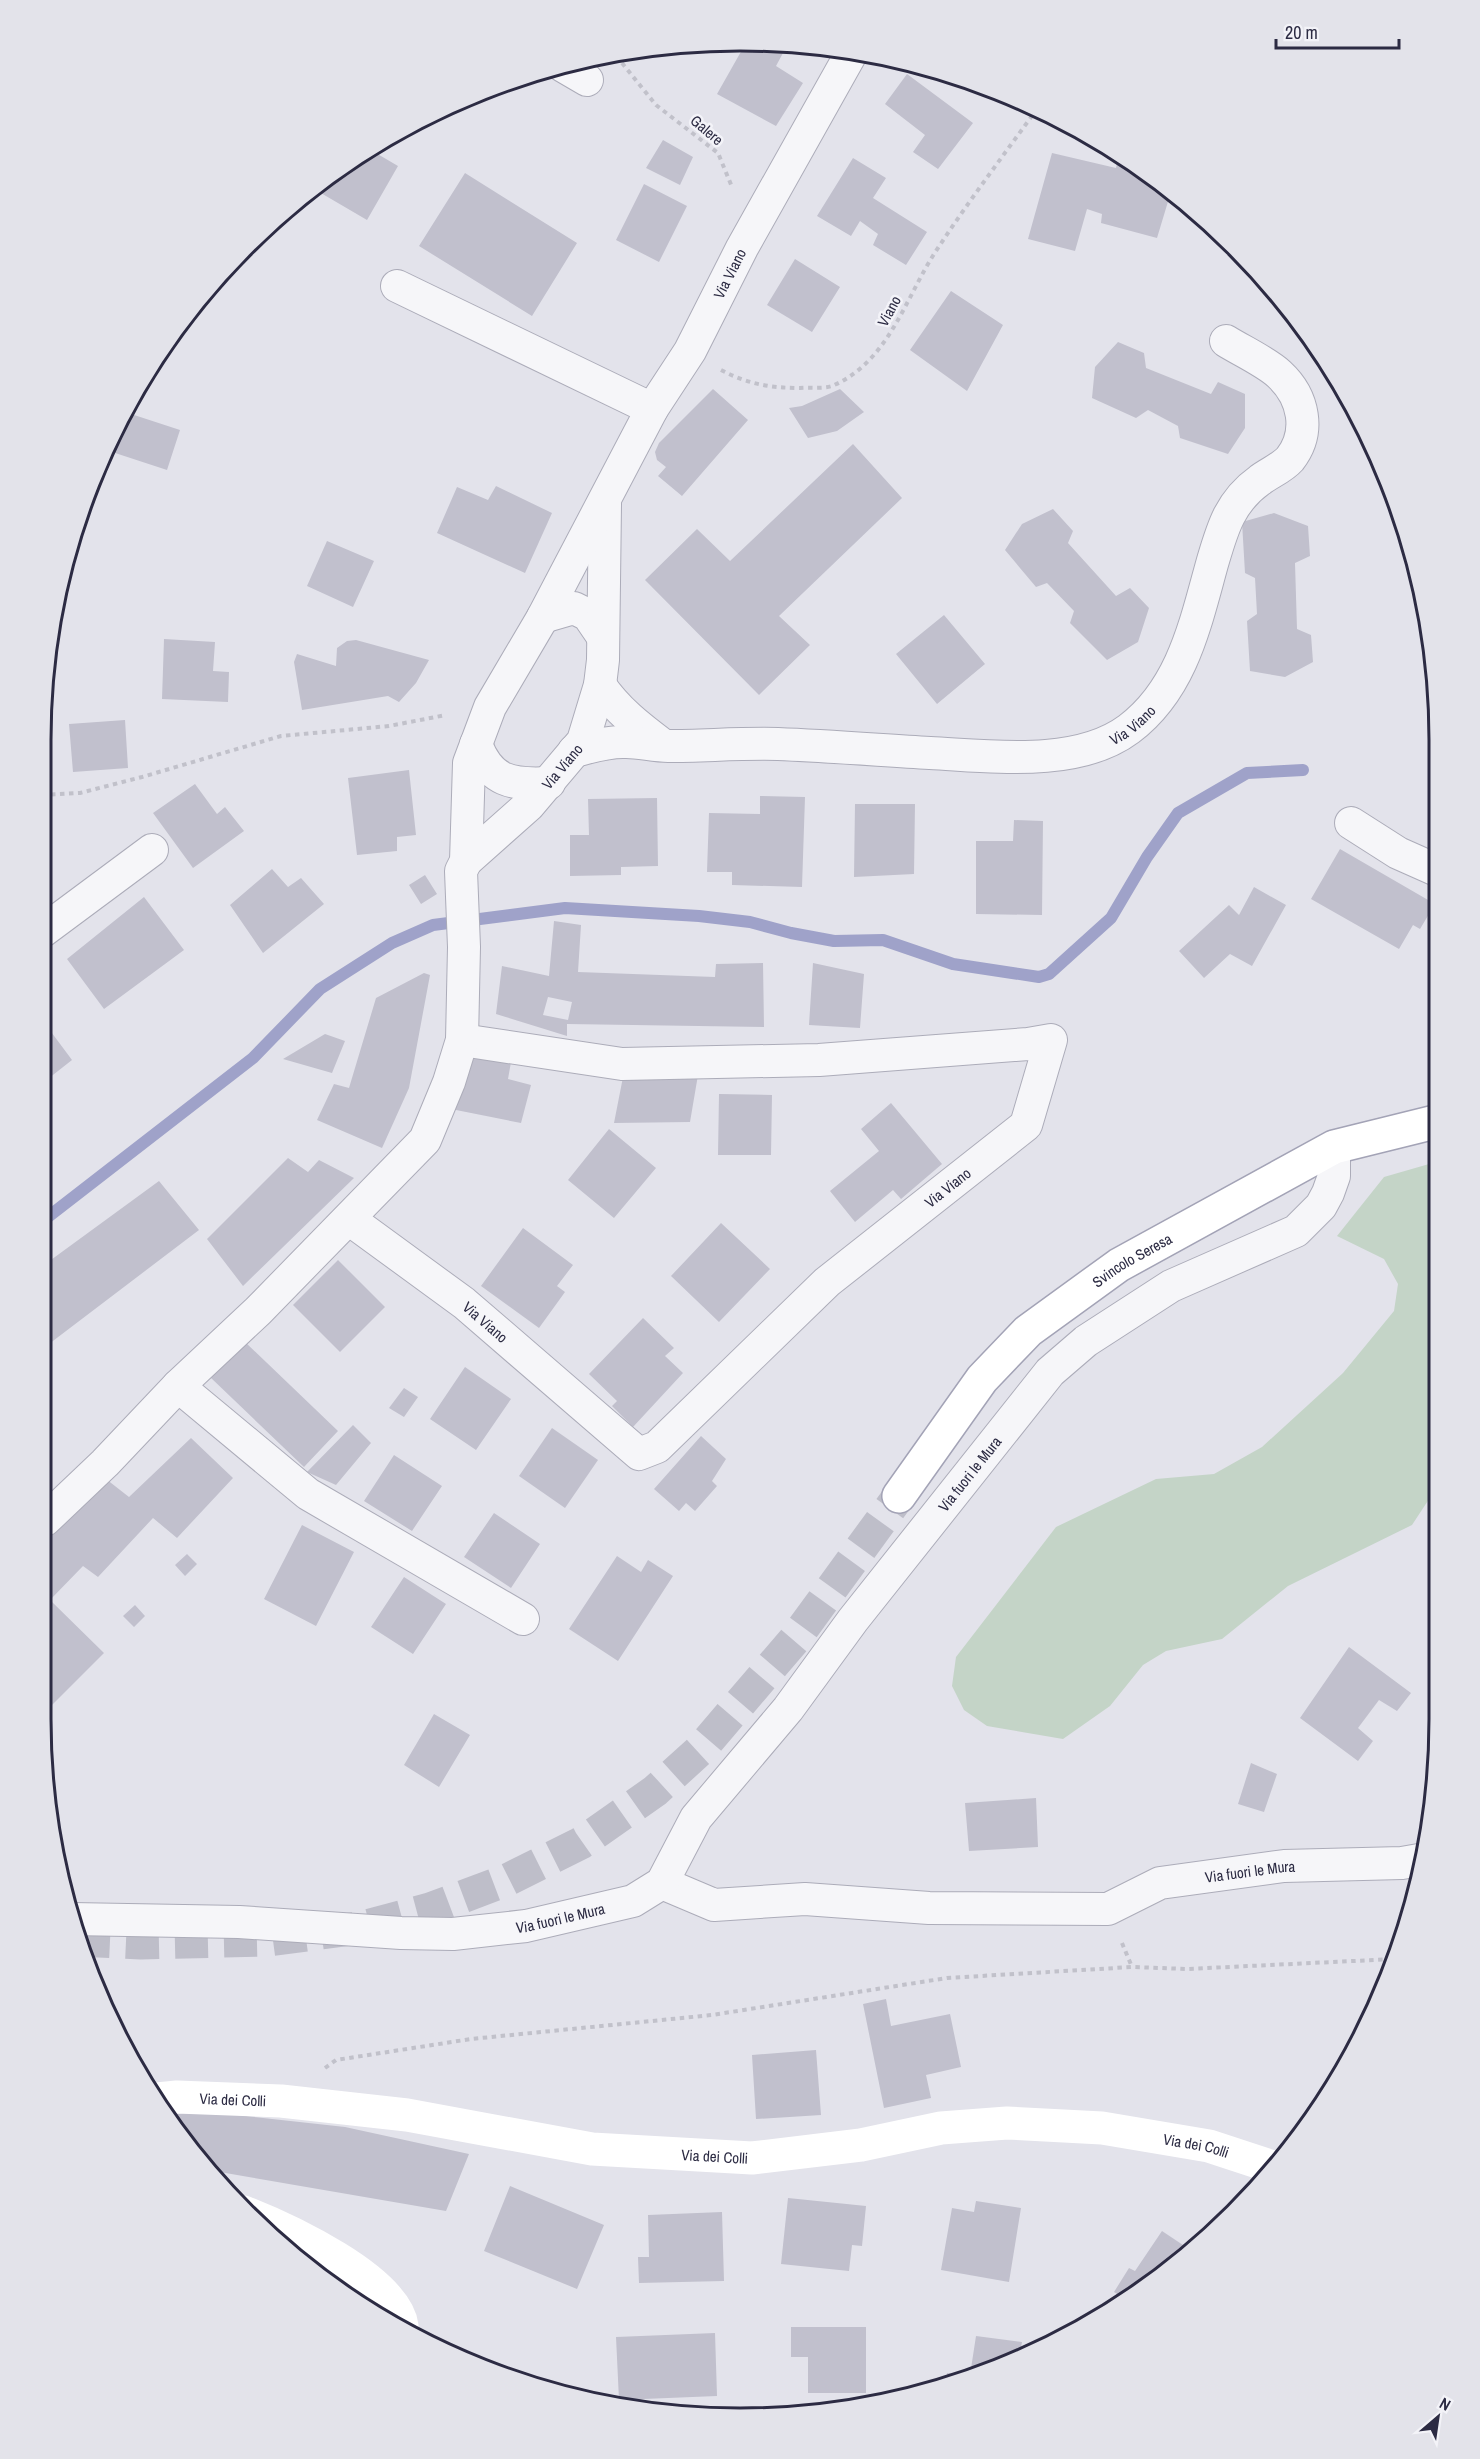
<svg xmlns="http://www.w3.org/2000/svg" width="1480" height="2459" font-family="'Archivo Narrow',sans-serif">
  <rect width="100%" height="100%" fill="#e3e3eb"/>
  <path fill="#c4d4c7" d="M 1436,1162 L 1437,1487 L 1412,1525 L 1288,1586 L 1222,1639 L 1166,1651 L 1143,1665 L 1110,1706 L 1063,1739 L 987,1726 L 964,1710 L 952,1686 L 956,1657 L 1056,1527 L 1156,1479 L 1214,1474 L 1262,1447 L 1343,1373 L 1394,1311 L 1398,1284 L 1384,1259 L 1337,1236 L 1384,1177 Z"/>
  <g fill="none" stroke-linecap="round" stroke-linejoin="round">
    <path stroke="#9fa2c9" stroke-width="12" d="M 44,1220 L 253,1058 L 320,989 L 392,943 L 433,925 L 565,908 L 699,916 L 750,922 L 791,933 L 834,941 L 883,940 L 953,964 L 1039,977 L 1049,974 L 1111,918 L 1147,857 L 1178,813 L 1247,773 L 1303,770"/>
  </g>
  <path fill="#c1c0cd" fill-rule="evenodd" d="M 747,41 L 766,43 L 783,53 L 776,66 L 803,83 L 776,126 L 717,94 Z
    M 907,74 L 973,123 L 938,169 L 913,152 L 925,135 L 885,104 Z
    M 663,140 L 693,157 L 680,185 L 646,168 Z
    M 369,149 L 398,166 L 367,220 L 314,189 L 352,158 Z
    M 1052,153 L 1116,168 L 1119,154 L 1129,159 L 1170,195 L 1157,238 L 1101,223 L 1102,214 L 1087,209 L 1075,251 L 1028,239 Z
    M 853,158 L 886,178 L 873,198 L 927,232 L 906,265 L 873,245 L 878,234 L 860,221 L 851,236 L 817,216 Z
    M 465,173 L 577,243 L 532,316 L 419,246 Z
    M 644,184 L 687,206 L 659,262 L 616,240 Z
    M 795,259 L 840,287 L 812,332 L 767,305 Z
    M 951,291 L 1003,325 L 967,391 L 910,350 Z
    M 1118,342 L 1144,353 L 1146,368 L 1211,394 L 1218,382 L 1245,394 L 1245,428 L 1228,454 L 1180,438 L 1178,426 L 1148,410 L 1136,418 L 1092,398 L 1095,367 Z
    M 713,389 L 748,420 L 682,496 L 658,476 L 666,467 L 657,460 L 655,452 L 659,443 Z
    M 840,389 L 864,412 L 837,431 L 808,438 L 789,408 L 802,406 Z
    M 128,413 L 180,430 L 167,470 L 109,451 Z
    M 853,444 L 902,498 L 779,616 L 810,645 L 759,695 L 645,580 L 697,529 L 730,561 Z
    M 496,486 L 552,513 L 525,573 L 437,533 L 457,487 L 488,500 Z
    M 1053,509 L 1073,531 L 1068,543 L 1116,596 L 1130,588 L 1149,608 L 1138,642 L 1107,660 L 1070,623 L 1074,611 L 1047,583 L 1036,587 L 1005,550 L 1022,524 Z
    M 1274,513 L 1308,526 L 1310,556 L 1295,563 L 1297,629 L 1311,635 L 1313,662 L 1285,677 L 1250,671 L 1247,621 L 1257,614 L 1255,578 L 1245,573 L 1242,522 Z
    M 327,541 L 374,561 L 353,607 L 307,586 Z
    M 944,615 L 985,664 L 937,704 L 896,654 Z
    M 164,639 L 215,642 L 213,671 L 229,672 L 228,702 L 162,699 Z
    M 356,640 L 429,660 L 416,683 L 399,702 L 388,696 L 302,710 L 294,662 L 297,654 L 336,666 L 337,648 L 347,641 Z
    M 125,720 L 128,768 L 73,772 L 69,724 Z
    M 409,770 L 416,835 L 397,837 L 397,851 L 357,855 L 348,778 Z
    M 195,784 L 217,814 L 225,807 L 244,831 L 193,868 L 153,813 Z
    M 760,796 L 805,797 L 802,887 L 732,885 L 732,872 L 707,872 L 709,813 L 760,814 Z
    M 657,798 L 658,866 L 621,867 L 621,875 L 570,876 L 570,835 L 589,835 L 588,799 Z
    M 855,804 L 915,804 L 914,874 L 854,877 Z
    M 1014,820 L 1043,821 L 1042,915 L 976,914 L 976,841 L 1013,841 Z
    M 1340,849 L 1435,904 L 1420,929 L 1413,925 L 1399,949 L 1311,899 Z
    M 272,869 L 288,887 L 301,878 L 324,904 L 263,953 L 230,905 Z
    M 425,875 L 437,894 L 421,904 L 409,885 Z
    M 1254,887 L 1286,905 L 1252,966 L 1230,954 L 1204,978 L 1179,951 L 1229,905 L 1239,915 Z
    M 144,897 L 184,950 L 104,1009 L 67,959 Z
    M 554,921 L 581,925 L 578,972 L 715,977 L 716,964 L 763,963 L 764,1027 L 567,1024 L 567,1036 L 496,1014 L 502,966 L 549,976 ZM 548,997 L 572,1002 L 568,1020 L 543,1015 Z
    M 813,963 L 864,974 L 860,1028 L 809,1025 Z
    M 424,973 L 430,975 L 409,1088 L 382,1148 L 317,1120 L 334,1084 L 349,1088 L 376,998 Z
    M 43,1021 L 72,1060 L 44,1082 L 43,1056 Z
    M 325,1034 L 345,1041 L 332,1073 L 283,1059 Z
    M 461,1055 L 511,1062 L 508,1079 L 531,1085 L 521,1123 L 446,1108 Z
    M 698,1075 L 690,1122 L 614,1123 L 623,1077 Z
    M 719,1094 L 772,1095 L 771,1155 L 718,1155 Z
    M 891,1103 L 942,1164 L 901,1199 L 893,1190 L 855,1222 L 830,1191 L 879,1151 L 861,1129 Z
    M 609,1129 L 656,1168 L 614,1218 L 568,1180 Z
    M 288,1158 L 308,1172 L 319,1160 L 354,1178 L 243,1286 L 207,1239 Z
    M 159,1181 L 199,1230 L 45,1347 L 44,1265 Z
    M 721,1223 L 770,1269 L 719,1322 L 671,1276 Z
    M 523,1228 L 573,1265 L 557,1286 L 565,1292 L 539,1328 L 481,1286 Z
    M 338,1260 L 385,1307 L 340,1352 L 293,1305 Z
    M 643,1318 L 674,1348 L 665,1356 L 683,1373 L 633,1427 L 612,1406 L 617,1401 L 589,1374 Z
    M 245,1342 L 338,1431 L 304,1467 L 210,1377 Z
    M 465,1367 L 511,1399 L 476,1450 L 430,1419 Z
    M 404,1388 L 418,1397 L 404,1417 L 389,1408 Z
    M 353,1425 L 371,1443 L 336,1485 L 307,1472 Z
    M 552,1428 L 598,1460 L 565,1508 L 519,1476 Z
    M 701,1436 L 726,1459 L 712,1481 L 717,1486 L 695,1511 L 686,1503 L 679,1511 L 654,1489 Z
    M 191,1438 L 233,1478 L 177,1538 L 153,1518 L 98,1577 L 83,1566 L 50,1600 L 104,1653 L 46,1711 L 45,1541 L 106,1479 L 129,1497 Z
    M 394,1455 L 442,1486 L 412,1531 L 364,1501 Z
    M 494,1513 L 540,1544 L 511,1588 L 464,1557 Z
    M 302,1525 L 354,1552 L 316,1626 L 264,1599 Z
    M 187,1554 L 197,1564 L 185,1576 L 175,1565 Z
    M 617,1556 L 641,1572 L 648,1560 L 673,1576 L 618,1661 L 569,1629 Z
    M 404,1577 L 446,1604 L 413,1654 L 371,1627 Z
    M 135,1605 L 145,1616 L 134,1627 L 123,1616 Z
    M 1349,1647 L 1411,1693 L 1397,1711 L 1379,1700 L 1358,1728 L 1373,1741 L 1358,1761 L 1300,1718 Z
    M 434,1714 L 470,1735 L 439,1787 L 404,1765 Z
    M 1251,1763 L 1277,1774 L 1264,1812 L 1238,1804 Z
    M 1036,1798 L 1038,1847 L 969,1851 L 965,1803 Z
    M 886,1999 L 891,2026 L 950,2014 L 961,2067 L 926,2075 L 931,2098 L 884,2108 L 863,2004 Z
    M 816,2050 L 821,2115 L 756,2119 L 752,2055 Z
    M 165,2113 L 228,2114 L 345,2127 L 469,2154 L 446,2211 L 208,2170 L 185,2145 Z
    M 510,2186 L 604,2225 L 577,2289 L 484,2251 Z
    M 788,2198 L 866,2206 L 862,2246 L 852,2245 L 849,2271 L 781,2264 Z
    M 976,2201 L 1021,2208 L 1009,2282 L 941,2270 L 952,2208 L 974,2212 Z
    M 722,2212 L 724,2281 L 639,2283 L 638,2257 L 649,2257 L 648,2215 Z
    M 1162,2231 L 1192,2251 L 1166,2274 L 1125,2299 L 1114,2292 L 1129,2268 L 1135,2271 Z
    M 791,2327 L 866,2327 L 866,2393 L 808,2393 L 808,2357 L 791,2357 Z
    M 715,2333 L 717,2396 L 619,2400 L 616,2337 Z
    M 976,2336 L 1022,2342 L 1019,2359 L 965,2381 L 946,2386 L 947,2373 L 970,2375 Z"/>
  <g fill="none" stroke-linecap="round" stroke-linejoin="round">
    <path stroke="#bebec9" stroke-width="33" stroke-dasharray="33 16" stroke-linecap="butt" d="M 77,1940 L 141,1943 L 269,1940 L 359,1928 L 430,1909 L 507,1880 L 581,1843 L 655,1791 L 700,1750 L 795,1639 L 899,1496"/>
    <defs>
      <g id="street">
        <path d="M 563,66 L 587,80"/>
        <path d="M 397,286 L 652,409"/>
        <path d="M 543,617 L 574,608 L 588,615 L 603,637"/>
        <path d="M 600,685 C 617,710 639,727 663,745"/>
        <path d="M 476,744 C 490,782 512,785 549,783"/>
        <path id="s1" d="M 574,751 C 591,747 608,741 626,742 C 640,742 654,746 668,746 C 704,746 741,743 778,744 C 828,746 879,750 930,753 C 990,756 1077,768 1129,729 C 1182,689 1195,625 1212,564 C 1222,530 1229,502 1260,480 C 1269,473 1282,468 1290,459 C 1311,432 1304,397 1279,374 C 1266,362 1242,351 1226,341"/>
        <path d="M 1351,823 L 1398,853 L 1434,869"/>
        <path id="s2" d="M 466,861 L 529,805 L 583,741 L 600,685 L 603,660 L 605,504"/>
        <path d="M 43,931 L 152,850"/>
        <path id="s3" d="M 349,1219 L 464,1303 L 639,1454 L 657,1447 L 827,1282 L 1026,1125 L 1051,1040 L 1028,1044 L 819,1060 L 622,1064 L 462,1040"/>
        <path d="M 178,1386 L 308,1494 L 523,1619"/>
        <path id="s4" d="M 45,1520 L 105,1463 L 178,1386 L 258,1311 L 425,1140 L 449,1082 L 462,1040 L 464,947 L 461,871 L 466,861 L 469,763 L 490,707 L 543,617 L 652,409 L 690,351 L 742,248 L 852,52"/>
        <path id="s5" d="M 662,1883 L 714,1905 L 805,1899 L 929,1908 L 1108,1909 L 1160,1883 L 1284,1866 L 1402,1863 L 1419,1860"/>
        <path id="s6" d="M 72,1919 L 239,1922 L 401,1933 L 453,1934 L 526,1926 L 633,1901 L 662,1883 L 696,1818 L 788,1709 L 853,1620 L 1050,1372 L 1086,1341 L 1171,1286 L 1296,1231 L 1321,1206 L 1328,1193 L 1334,1176 L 1334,1147"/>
      </g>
      <g id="primary">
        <path id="s8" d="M 899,1496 L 982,1379 L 1028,1331 L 1119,1265 L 1334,1147 L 1435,1122"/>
      </g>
    </defs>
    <use href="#street" stroke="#acacb9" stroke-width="34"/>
    <use href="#primary" stroke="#a3a3b6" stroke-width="36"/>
    <path stroke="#c1c1ca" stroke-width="4" stroke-dasharray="4.5 4.5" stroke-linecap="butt" d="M 622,63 L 656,105 L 718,153 L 732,187
      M 721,370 C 748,384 770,388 800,388 C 809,387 823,389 832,386 C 889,362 905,298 936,251 C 968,202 1003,156 1037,109
      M 42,795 L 80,793 L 142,777 L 281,736 L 389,726 L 446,715
      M 1122,1943 L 1132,1967
      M 325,2068 L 336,2060 L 471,2039 L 712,2015 L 947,1978 L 1132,1967 L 1187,1969 L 1395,1959"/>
    <use href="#street" stroke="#f6f6f9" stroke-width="32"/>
    <g stroke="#fff" stroke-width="33">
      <path id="s7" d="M 157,2099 L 177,2097 L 281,2101 L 407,2115 L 592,2149 L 752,2158 L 861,2145 L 941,2128 L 1007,2123 L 1102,2128 L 1209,2146 L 1273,2167"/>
      <path d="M 244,2212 C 285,2228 396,2279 402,2326"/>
    </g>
    <use href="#primary" stroke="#fff" stroke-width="33"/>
  </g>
  <g text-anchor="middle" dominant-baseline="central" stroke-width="5" stroke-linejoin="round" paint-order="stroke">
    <g font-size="15" fill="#2c2b43" stroke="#f3f3f8">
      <text transform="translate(707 130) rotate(40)">Galere</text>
      <text stroke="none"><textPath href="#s4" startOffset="1478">Via Viano</textPath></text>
      <text transform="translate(889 311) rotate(-62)">Viano</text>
      <text stroke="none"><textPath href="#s1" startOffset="567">Via Viano</textPath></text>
      <text stroke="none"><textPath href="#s2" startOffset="135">Via Viano</textPath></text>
      <text stroke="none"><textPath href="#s3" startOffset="783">Via Viano</textPath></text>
      <text stroke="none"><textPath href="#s8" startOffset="336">Svincolo Seresa</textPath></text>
      <text stroke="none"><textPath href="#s3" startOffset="171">Via Viano</textPath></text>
      <text stroke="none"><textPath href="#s6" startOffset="1112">Via fuori le Mura</textPath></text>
      <text stroke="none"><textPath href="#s5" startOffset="600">Via fuori le Mura</textPath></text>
      <text stroke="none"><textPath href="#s6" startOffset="490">Via fuori le Mura</textPath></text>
      <text stroke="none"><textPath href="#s7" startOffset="76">Via dei Colli</textPath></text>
      <text stroke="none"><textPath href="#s7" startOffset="1048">Via dei Colli</textPath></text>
      <text stroke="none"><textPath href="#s7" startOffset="562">Via dei Colli</textPath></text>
    </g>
  </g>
  <path d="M0 0H1480V2459H0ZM740 51H740A689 689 0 0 1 1429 740V1719A689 689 0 0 1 740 2408H740A689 689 0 0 1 51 1719V740A689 689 0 0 1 740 51Z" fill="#e3e3ea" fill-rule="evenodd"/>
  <path fill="none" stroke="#2c2b43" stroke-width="3" d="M740 51H740A689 689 0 0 1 1429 740V1719A689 689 0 0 1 740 2408H740A689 689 0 0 1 51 1719V740A689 689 0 0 1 740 51Z"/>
  <g transform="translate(1438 2417) rotate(29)" stroke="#f3f3f8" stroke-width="4.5" paint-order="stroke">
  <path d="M0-4.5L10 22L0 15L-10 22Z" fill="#2c2b43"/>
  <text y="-9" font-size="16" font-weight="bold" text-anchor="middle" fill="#2c2b43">N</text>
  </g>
  <path d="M1276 39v9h123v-9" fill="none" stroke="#2c2b43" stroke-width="3"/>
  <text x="1285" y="39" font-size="18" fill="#2c2b43" stroke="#f3f3f8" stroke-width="4.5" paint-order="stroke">20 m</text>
</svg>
